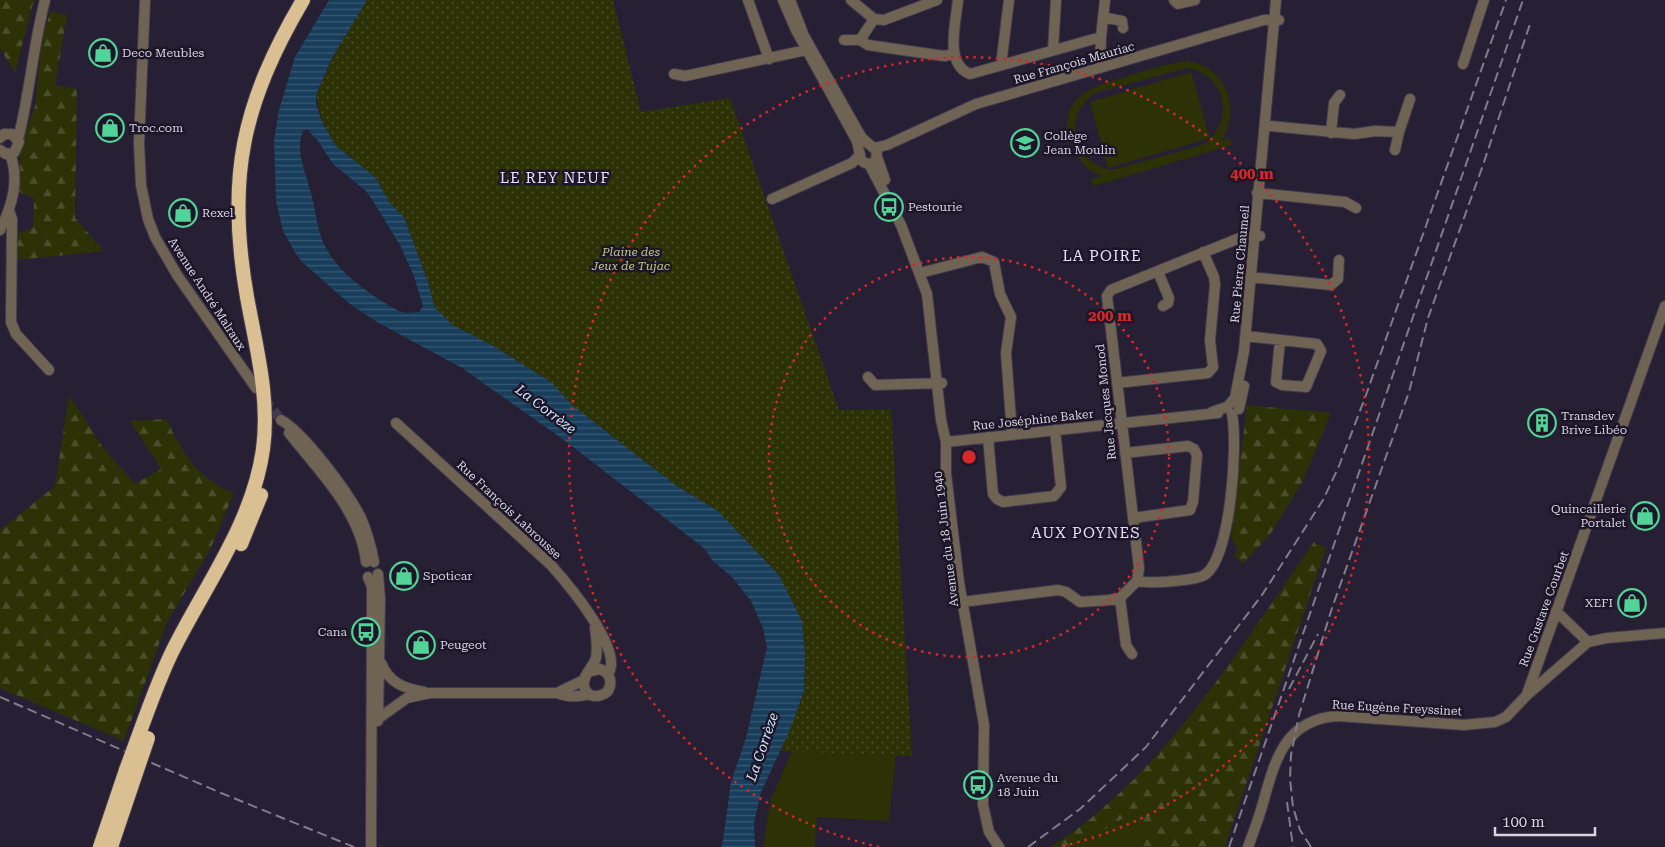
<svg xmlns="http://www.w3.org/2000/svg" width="1665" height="847" font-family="'Roboto Serif',serif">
  <defs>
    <pattern id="forest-firs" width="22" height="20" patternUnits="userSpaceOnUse" patternTransform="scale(1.25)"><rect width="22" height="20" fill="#2c3106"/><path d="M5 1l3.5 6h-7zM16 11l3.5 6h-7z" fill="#4a4e2a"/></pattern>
    <pattern id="park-dots" width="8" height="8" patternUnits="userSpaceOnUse" patternTransform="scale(1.25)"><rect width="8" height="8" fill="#2c3106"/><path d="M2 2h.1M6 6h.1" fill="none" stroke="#4a4e2a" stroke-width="1.8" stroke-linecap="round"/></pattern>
    <pattern id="water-rules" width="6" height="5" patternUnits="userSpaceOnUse" patternTransform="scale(1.25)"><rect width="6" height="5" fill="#183e5c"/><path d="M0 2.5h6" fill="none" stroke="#395973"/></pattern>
  </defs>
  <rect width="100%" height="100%" fill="#271f33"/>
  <path fill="#2c3106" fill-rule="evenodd" d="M 1188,61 C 1226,67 1241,108 1222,140 L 1230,138 L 1232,145 L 1094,186 L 1091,179 L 1101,176 C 1086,170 1076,158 1071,143 C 1054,95 1098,85 1132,75 C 1151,69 1169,63 1188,61 ZM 1187,68 C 1227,74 1236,124 1202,145 L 1113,170 C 1073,164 1061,116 1095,93 Z
    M 1191,72 L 1210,138 L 1108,168 L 1090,102 Z
    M 792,751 L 896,755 L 889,821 L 817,817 L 815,847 L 763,847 L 771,799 Z
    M 1137,810 L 1140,847 L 1076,847 Z"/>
  <path fill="url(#forest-firs)" d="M 0,0 L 34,0 L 15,73 L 0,48 Z
    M 51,11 L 67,15 L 55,85 L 77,89 L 75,218 L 104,251 L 16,260 L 17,233 L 33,228 L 34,198 L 19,192 L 20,152 L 24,135 L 35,107 L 42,37 Z
    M 69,395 L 104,449 L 135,484 L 161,469 L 130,421 L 166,419 C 184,454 196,478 234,493 L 210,550 L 167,622 L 124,741 L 0,688 L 0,530 L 55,486 Z
    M 1247,405 L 1331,413 L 1302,483 L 1271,533 L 1244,563 L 1234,556 L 1237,549 L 1231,537 Z
    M 1314,542 L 1326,548 L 1225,847 L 1140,847 L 1137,810 L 1076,847 L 1050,847 C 1159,781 1242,645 1314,542 Z"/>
  <path fill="url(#park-dots)" d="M 367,0 L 613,0 L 641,112 L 730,98 L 839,410 L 891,409 L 912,756 L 780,751 L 804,691 L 805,655 L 802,621 L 779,575 L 718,511 L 677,486 L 649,465 L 571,405 L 551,382 L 490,344 L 453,326 L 435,308 L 428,282 L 404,217 L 390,203 L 375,177 L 336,146 L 322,122 L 316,95 L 336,51 Z"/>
  <path fill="url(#water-rules)" fill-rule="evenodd" d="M 329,0 L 367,0 L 332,58 L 316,95 L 316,104 L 322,122 L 336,146 L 375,177 L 390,203 L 404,217 L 428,282 L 435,308 L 454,326 L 490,344 L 551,382 L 571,404 L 649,465 L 677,486 L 718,511 L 779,575 L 802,621 L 805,655 L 804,691 L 789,732 L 761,792 L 754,823 L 755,847 L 722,847 L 731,782 L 746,738 L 767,647 L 763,628 L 751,601 L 732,577 L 712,560 L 705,549 L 564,440 L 462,368 L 377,322 L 350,304 L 303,263 L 296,254 L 283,231 L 276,201 L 274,140 L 279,110 L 295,57 ZM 307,129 L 318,141 L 333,164 L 365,190 L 373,201 L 401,247 L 414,276 L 423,306 L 419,312 L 407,313 L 399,311 C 373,297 338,273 325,246 C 316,229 316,208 310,190 C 305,169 295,152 303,131 Z"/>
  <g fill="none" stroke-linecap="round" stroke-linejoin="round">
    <path stroke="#413a4d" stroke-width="10" stroke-dasharray="10 5" stroke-linecap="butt" d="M 264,399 L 281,420"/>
    <defs>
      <path id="minor" d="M 145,0 L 139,143 L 141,185 L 148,219 L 155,237 L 177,275 L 256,388
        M 748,0 L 769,59
        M 783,0 L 796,30 L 857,141 L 861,160 C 866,165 872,165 876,160 L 877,151 L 862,138 L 856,128 L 804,36 L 790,0
        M 851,0 L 874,19 L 884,20 L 937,0
        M 958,0 C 956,22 944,64 970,74 L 1101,37
        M 1174,0 L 1178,4 L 1195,0
        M 1103,17 L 1122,21 L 1123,28
        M 844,40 L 860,40 L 868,45 L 944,56 L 954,54
        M 860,40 L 874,19
        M 1053,50 L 1056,0
        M 1463,64 L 1484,0
        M 1003,65 L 1002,57 L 1009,0
        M 1100,68 L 1101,37 L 1105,0
        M 674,74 L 685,76 L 811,49
        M 1269,126 L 1354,134 L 1375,131 L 1399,132 L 1410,99
        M 1331,133 L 1334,103 L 1340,95
        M 0,138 L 4,134 L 12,134 L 19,142 L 14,153 L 6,154 L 0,150
        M 18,139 C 30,93 33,46 45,0
        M 874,148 L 887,145 L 976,104 L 1243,26 L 1264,20 L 1279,20
        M 1395,150 L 1399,132
        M 877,157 L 885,180
        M 869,164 L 901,225 L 927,294 L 941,420 L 946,442 L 946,474 L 959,582 L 984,725 L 983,805 L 989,832 L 999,847
        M 1257,193 L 1345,202 L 1356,208
        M 772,199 L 852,163 L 859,156
        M 9,211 L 12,219 L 11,322 L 16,334 L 49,370
        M 0,230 C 12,206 20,180 10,154
        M 924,272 L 982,257 L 994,262 L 1000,294 L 1011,317 L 1006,353 L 1012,434
        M 1158,272 L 1169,298 L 1168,303 L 1163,306
        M 1250,277 L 1331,285 L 1338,279 L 1339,260
        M 1246,336 L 1317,344 L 1321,351 L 1306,387 L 1282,385 L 1276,382 L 1280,340
        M 868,377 L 875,385 L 942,383
        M 1117,383 L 1208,373 L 1213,367 L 1210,340 L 1215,285 L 1214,277 L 1203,252
        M 1239,409 L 1244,386
        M 1212,412 L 1227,407 L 1235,398 L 1244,351 L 1276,0
        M 281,420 C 305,434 348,492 361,518 C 367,532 371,546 374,562
        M 396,423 L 551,565 C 567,583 625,651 608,674
        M 289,433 C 319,471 361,512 366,562
        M 988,437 L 993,494 L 997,499 L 1003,502 L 1054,496 L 1061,487 L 1055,430
        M 946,442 L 1218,413
        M 1125,453 L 1188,446 L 1194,449 L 1197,455 L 1193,502 L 1190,510 L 1133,518
        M 378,574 L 380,599 L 378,721
        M 368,577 L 372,587 L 372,605 L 371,847
        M 1137,581 L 1139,568 L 1107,296 L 1111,290 L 1247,235 L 1260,236
        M 1120,598 L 1126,645 L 1132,654
        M 962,602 L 1058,590 L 1066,592 L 1080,602 L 1110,600 L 1120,598 L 1137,581 C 1149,584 1197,581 1206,574 C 1231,554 1238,445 1232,414
        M 1556,611 L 1588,642
        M 381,663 C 390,684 404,688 424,692
        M 588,672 L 600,669 C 610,673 613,682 608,691 C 600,698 587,699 584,686 C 582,675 593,668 596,658 C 598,648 596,636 595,627
        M 557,693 L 584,680
        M 1527,694 L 1665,306
        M 379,718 L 407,698 L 430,693 L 557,693 C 567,697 579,697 589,694
        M 1248,847 C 1253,833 1259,818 1263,803 C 1275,760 1285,719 1338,716 L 1464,725 L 1495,722 L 1506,717 L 1527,695 L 1588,642 L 1607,638 L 1665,633"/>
      <path id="highway" d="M 241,544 L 261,495
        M 137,740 C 148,710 158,681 172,652 C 204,587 253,523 263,449 C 270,398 256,347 247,297 C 226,178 242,104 303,0
        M 100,847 L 126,770
        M 111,847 L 136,773"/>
    </defs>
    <use href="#minor" stroke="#433c4f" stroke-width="12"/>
    <use href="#highway" stroke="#433c4f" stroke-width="16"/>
    <use href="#minor" stroke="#6f6453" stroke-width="10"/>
    <use href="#highway" stroke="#dabf92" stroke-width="14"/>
    <path stroke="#817b8c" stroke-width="2" stroke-dasharray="10 5" stroke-linecap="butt" d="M 1289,689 L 1318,634
      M 0,697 L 221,793 L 354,847
      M 1287,802 L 1293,847
      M 1028,847 L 1080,809 L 1146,747 L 1262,595 L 1323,500 L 1339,466 L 1366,395 L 1506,0
      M 1229,847 L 1523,0
      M 1311,847 L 1300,830 L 1293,807 L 1290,779 L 1291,755 L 1299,715 L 1332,608 L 1409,392 L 1428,318 L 1483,165 L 1530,24"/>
    <defs>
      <path id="highway-bridge" d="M 126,770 L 137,740
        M 136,773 L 148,738"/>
    </defs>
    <use href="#highway-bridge" stroke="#433c4f" stroke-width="16" stroke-linecap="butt"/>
    <use href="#highway-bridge" stroke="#dabf92" stroke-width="14"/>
  </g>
  <g fill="none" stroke="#d62828" stroke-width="2.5" stroke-dasharray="2.5 5">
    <circle cx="969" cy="457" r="200"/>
    <path d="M879 847A400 400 0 1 1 1059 847"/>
  </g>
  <defs>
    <symbol id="shop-ring" viewBox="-11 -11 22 22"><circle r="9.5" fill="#1d1629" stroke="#52d397" stroke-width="1.5"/><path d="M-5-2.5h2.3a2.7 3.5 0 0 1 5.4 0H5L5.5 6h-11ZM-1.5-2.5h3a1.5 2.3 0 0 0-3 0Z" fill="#52d397"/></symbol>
    <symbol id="school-ring" viewBox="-11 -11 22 22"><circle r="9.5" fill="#1d1629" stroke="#52d397" stroke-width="1.5"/><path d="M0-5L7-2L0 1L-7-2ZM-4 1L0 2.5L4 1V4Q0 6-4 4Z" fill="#52d397"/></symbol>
    <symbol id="bus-ring" viewBox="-11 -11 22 22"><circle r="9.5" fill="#1d1629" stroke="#52d397" stroke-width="1.5"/><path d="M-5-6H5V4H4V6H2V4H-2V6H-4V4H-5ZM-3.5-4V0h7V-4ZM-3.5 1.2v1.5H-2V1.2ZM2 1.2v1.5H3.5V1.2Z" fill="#52d397"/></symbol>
    <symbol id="building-ring" viewBox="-11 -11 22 22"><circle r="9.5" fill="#1d1629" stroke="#52d397" stroke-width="1.5"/><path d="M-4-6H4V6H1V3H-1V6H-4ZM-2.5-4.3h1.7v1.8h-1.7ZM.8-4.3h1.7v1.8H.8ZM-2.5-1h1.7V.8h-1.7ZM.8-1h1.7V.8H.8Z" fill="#52d397"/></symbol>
  </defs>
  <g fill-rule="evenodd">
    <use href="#shop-ring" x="87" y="37" width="32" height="32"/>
    <use href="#shop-ring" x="94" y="112" width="32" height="32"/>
    <use href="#school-ring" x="1009" y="127" width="32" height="32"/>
    <use href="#bus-ring" x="873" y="191" width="32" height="32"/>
    <use href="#shop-ring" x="167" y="197" width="32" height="32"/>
    <use href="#building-ring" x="1526" y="407" width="32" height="32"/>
    <use href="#shop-ring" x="1629" y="500" width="32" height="32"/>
    <use href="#shop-ring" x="388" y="560" width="32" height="32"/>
    <use href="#shop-ring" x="1616" y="587" width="32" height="32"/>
    <use href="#bus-ring" x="350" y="616" width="32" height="32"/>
    <use href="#shop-ring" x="405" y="629" width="32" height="32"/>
    <use href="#bus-ring" x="962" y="769" width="32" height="32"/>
  </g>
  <g text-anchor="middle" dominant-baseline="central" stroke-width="5" stroke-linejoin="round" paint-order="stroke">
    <g font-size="12" fill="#d7d3e0" stroke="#1d1629" text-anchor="start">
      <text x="122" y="53">Deco Meubles</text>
      <text x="129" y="128">Troc.com</text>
      <text x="1044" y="136">Collège<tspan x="1044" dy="14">Jean Moulin</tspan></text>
      <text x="908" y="207">Pestourie</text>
      <text x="202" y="213">Rexel</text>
      <text x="1561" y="416">Transdev<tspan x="1561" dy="14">Brive Libéo</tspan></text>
      <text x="1626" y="509" text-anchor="end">Quincaillerie<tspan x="1626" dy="14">Portalet</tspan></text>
      <text x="423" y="576">Spoticar</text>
      <text x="1613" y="603" text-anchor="end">XEFI</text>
      <text x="347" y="632" text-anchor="end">Cana</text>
      <text x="440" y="645">Peugeot</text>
      <text x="997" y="778">Avenue du<tspan x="997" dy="14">18 Juin</tspan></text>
    </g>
    <g font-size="12" fill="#d7d3e0" stroke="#1d1629">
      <text transform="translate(1074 63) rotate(-16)">Rue François Mauriac</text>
      <text transform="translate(1240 264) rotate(-85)">Rue Pierre Chaumeil</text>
      <text transform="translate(207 294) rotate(57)">Avenue André Malraux</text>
      <text transform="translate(1106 402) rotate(-96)">Rue Jacques Monod</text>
      <text transform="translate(1033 420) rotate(-6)">Rue Joséphine Baker</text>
      <text transform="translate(509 510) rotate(43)">Rue François Labrousse</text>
      <text transform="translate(946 539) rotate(-97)">Avenue du 18 Juin 1940</text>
      <text transform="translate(1544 609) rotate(-70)">Rue Gustave Courbet</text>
      <text transform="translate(1397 708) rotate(3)">Rue Eugène Freyssinet</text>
    </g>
    <g font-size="12" font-style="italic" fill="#bdc87e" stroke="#1d1629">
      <text x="631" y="252">Plaine des<tspan x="631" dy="14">Jeux de Tujac</tspan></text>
    </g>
    <g font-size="14" font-style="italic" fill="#cfe7fd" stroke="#1d1629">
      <text transform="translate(546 409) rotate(37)">La Corrèze</text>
      <text transform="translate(762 747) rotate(-71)">La Corrèze</text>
    </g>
    <g font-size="15" letter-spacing="1" fill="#e6ddf8" stroke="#1d1629">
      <text x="555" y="178">LE REY NEUF</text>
      <text x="1102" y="256">LA POIRE</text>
      <text x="1086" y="533">AUX POYNES</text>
    </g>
  </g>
  <circle cx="969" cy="457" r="8" fill="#d62828" stroke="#1d1629" stroke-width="2.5"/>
  <g font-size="15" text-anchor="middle" font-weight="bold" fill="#d62828" stroke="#1d1629" stroke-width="5" stroke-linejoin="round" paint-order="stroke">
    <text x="1252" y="179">400 m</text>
    <text x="1110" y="321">200 m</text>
  </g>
  <path d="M1495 827v8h100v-8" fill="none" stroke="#d7d3e0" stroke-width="2.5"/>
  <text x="1502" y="827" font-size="15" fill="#d7d3e0" stroke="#1d1629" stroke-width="4" paint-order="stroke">100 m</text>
</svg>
